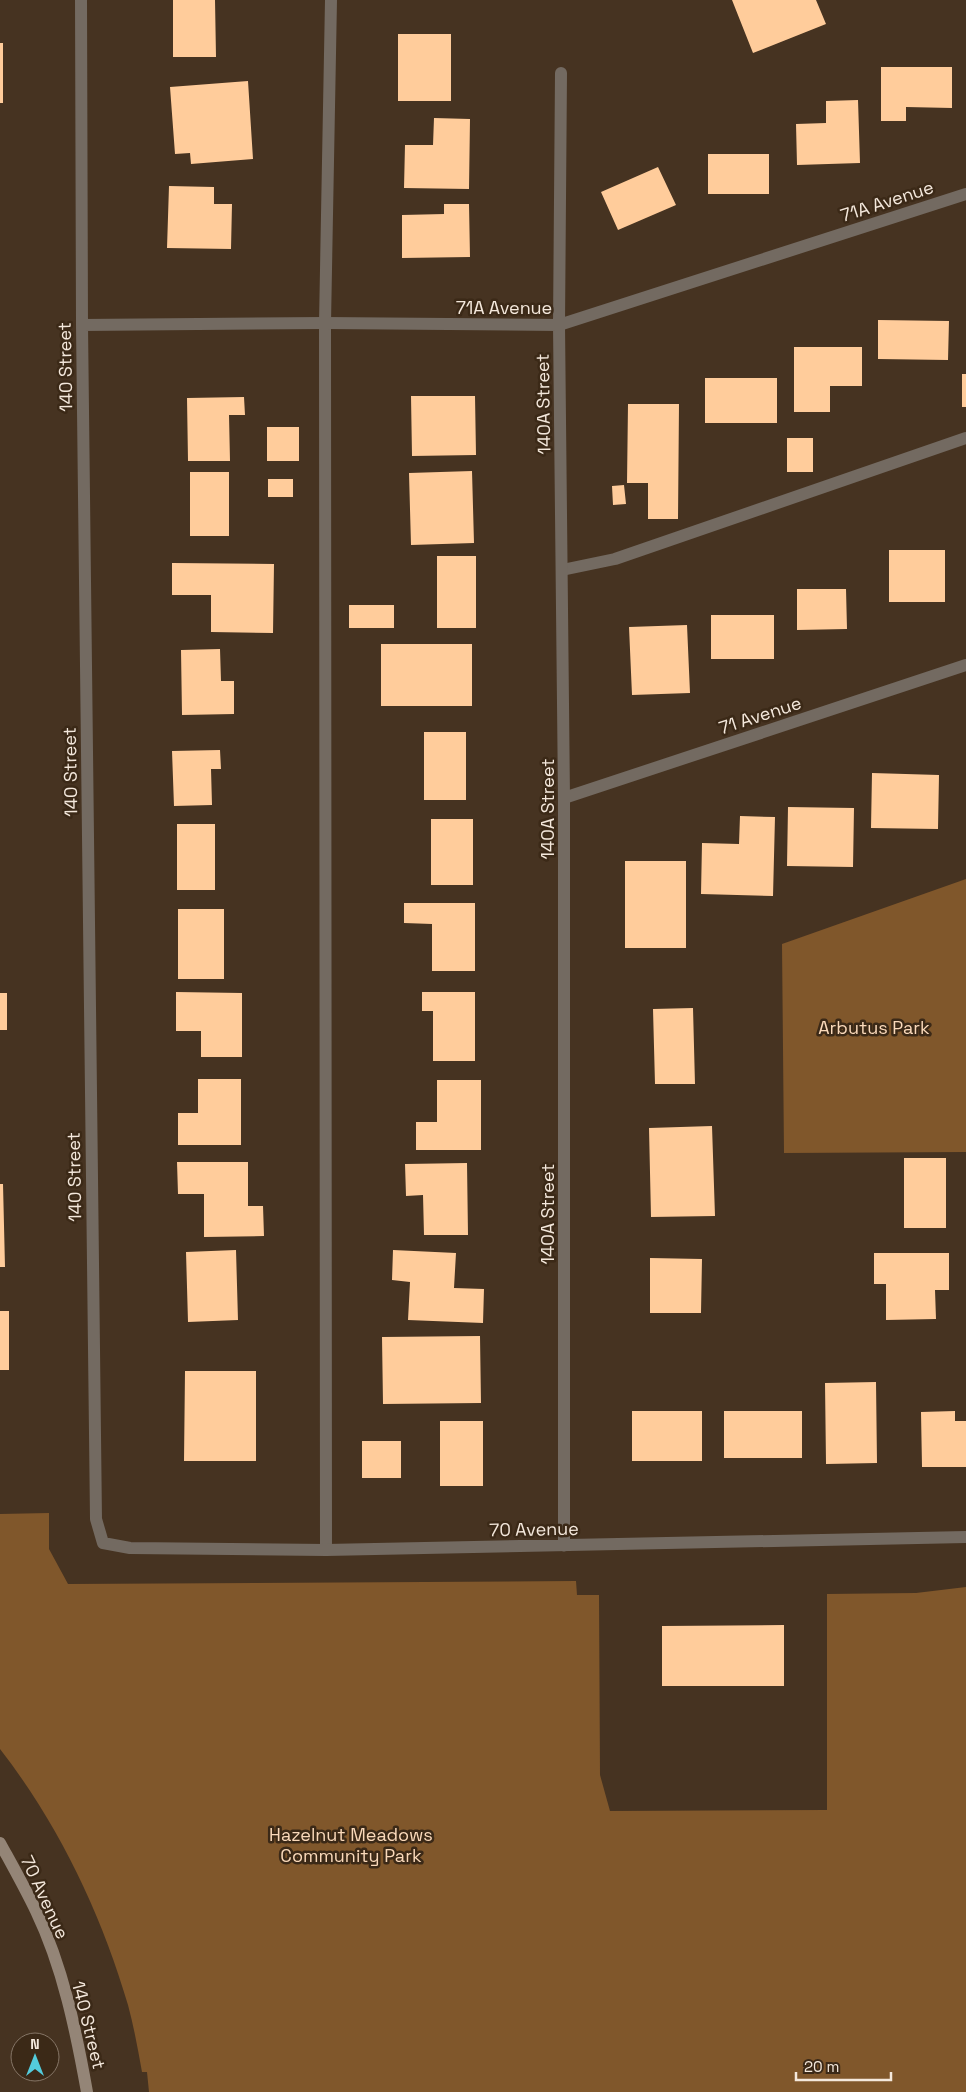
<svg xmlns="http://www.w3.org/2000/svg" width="966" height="2092" font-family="'Space Grotesk',sans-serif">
  <rect width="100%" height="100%" fill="#463321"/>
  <path fill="#80572b" d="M 966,879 L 966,1152 L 784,1153 L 782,944 Z
    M 49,1513 L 49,1549 L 68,1584 L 576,1581 L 577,1595 L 599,1595 L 600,1775 L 610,1811 L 827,1810 L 827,1594 L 916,1593 L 966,1587 L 966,2092 L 149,2092 L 147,2072 L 142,2072 C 138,2050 134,2027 128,2005 C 101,1913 59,1825 0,1749 L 0,1514 Z"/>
  <path fill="#ffcc9b" d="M 173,0 L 215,0 L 216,57 L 173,57 Z
    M 732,0 L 816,0 L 826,24 L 753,53 Z
    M 398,34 L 451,34 L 451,101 L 398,101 Z
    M 0,43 L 3,43 L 3,103 L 0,103 Z
    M 881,67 L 952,67 L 952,108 L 906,107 L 906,121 L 881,121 Z
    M 248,81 L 253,159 L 191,164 L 190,153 L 175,154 L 170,87 Z
    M 858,100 L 860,163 L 797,165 L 796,124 L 826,123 L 826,101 Z
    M 434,118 L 470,119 L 469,189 L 404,188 L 405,145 L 433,145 Z
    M 708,154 L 769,154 L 769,194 L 708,194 Z
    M 658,167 L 676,205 L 618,230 L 601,192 Z
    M 169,186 L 214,187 L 214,204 L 232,204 L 231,249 L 167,248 Z
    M 444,204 L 469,204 L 470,257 L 402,258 L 402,215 L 444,214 Z
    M 878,320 L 949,321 L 948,360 L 878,359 Z
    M 794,347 L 862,347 L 862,386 L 830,386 L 830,412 L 794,412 Z
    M 962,374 L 966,374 L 966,407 L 962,407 Z
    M 705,378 L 777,378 L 777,423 L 705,423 Z
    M 411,396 L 475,396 L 476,455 L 412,456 Z
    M 244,397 L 245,415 L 229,415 L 230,461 L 188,461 L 187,398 Z
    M 628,404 L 679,404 L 678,519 L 648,519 L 648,483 L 627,483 Z
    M 267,427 L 299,427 L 299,461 L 267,461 Z
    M 787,438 L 813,438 L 813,472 L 787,472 Z
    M 472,471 L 474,543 L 411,545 L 409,473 Z
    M 190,472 L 229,472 L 229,536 L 190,536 Z
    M 268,479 L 293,479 L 293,497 L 268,497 Z
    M 624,485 L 626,504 L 613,505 L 612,486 Z
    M 889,550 L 945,550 L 945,602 L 889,602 Z
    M 437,556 L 476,556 L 476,628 L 437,628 Z
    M 172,563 L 274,564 L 273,633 L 211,632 L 211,595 L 172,595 Z
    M 797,589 L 846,589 L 847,629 L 797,630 Z
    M 349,605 L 394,605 L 394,628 L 349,628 Z
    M 711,615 L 774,615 L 774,659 L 711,659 Z
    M 687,625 L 690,693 L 632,695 L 629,627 Z
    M 381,644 L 472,644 L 472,706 L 381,706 Z
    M 220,649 L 221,681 L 234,681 L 234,714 L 182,715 L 181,650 Z
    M 424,732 L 466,732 L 466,800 L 424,800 Z
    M 220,750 L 221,769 L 211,769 L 212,805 L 174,806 L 172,751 Z
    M 872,773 L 939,775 L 938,829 L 871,828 Z
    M 788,807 L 854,808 L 853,867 L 787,866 Z
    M 740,816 L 775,817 L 773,896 L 701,894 L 702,843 L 739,844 Z
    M 431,819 L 473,819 L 473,885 L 431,885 Z
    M 177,824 L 215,824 L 215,890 L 177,890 Z
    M 625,861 L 686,861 L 686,948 L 625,948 Z
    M 404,903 L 475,903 L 475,971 L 432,971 L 432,924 L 404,923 Z
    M 178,909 L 224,909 L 224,979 L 178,979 Z
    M 176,992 L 242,993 L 242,1057 L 201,1057 L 201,1031 L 176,1031 Z
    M 422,992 L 475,992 L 475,1061 L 433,1061 L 433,1011 L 422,1011 Z
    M 0,993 L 7,993 L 7,1030 L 0,1030 Z
    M 693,1008 L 695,1084 L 655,1084 L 653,1009 Z
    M 198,1079 L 241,1079 L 241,1145 L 178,1145 L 178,1113 L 198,1113 Z
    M 437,1080 L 481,1080 L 481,1150 L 416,1150 L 416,1122 L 437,1122 Z
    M 712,1126 L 715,1216 L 651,1217 L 649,1128 Z
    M 904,1158 L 946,1158 L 946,1228 L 904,1228 Z
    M 177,1162 L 248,1162 L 248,1206 L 263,1206 L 264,1236 L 204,1237 L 204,1194 L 178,1194 Z
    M 467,1163 L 468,1235 L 424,1235 L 423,1195 L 406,1196 L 405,1164 Z
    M 0,1184 L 3,1184 L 5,1267 L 0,1267 Z
    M 236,1250 L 238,1320 L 188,1322 L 186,1252 Z
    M 393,1250 L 456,1253 L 454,1288 L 484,1289 L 483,1323 L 408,1320 L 410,1282 L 392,1280 Z
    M 874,1253 L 949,1253 L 949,1290 L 935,1290 L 936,1319 L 886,1320 L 886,1284 L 874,1284 Z
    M 650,1258 L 702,1259 L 701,1313 L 650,1313 Z
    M 0,1311 L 9,1311 L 9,1370 L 0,1370 Z
    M 480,1336 L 481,1403 L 383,1404 L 382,1337 Z
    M 185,1371 L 256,1371 L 256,1461 L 184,1461 Z
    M 876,1382 L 877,1463 L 826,1464 L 825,1383 Z
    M 632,1411 L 702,1411 L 702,1461 L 632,1461 Z
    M 724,1411 L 802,1411 L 802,1458 L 724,1458 Z
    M 955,1411 L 955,1421 L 966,1421 L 966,1467 L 922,1467 L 921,1412 Z
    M 440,1421 L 483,1421 L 483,1486 L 440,1486 Z
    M 362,1441 L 401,1441 L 401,1478 L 362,1478 Z
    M 784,1625 L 784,1686 L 662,1686 L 662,1626 Z"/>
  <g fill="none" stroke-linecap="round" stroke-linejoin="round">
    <path stroke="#736a61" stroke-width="12" d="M 562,570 L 615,559 L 966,438
      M 326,1550 L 325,323 L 331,0"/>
    <path stroke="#736a61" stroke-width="12" d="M 81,0 L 82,325 L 96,1519 L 103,1543 L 130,1548 L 326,1550 L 966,1537
      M 561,73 L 559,325 L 564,798 L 564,1546
      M 82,325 L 325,323 L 559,325 L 966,194
      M 564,798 L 966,665"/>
    <path stroke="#948577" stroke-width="12" d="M 0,1843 C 12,1865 25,1888 36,1911 C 63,1967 76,2031 87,2092"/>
  </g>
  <g text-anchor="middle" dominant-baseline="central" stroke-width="5" stroke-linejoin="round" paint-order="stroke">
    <g font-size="18" fill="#f4e8dc" stroke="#3b2917">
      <text transform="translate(887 201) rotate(-18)">71A Avenue</text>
      <text x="504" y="307">71A Avenue</text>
      <text transform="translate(65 367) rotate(-91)">140 Street</text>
      <text transform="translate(543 404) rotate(-91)">140A Street</text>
      <text transform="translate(760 715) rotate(-18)">71 Avenue</text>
      <text transform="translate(70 772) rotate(-91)">140 Street</text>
      <text transform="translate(547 809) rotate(-90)">140A Street</text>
      <text transform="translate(74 1177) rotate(-91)">140 Street</text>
      <text transform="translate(547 1214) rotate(-90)">140A Street</text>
      <text transform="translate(534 1529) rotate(-1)">70 Avenue</text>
      <text transform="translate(45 1897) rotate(65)">70 Avenue</text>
      <text transform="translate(89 2025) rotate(76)">140 Street</text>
    </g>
    <g font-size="18" fill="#fad9ba" stroke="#3b2917">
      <text x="874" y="1027">Arbutus Park</text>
      <text x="351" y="1834">Hazelnut Meadows<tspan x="351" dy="21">Community Park</tspan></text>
    </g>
  </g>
  <g transform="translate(35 2057)"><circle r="24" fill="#3b2917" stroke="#857566"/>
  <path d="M0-4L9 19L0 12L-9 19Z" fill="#53cbdb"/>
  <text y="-8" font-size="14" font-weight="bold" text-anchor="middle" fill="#f4e8dc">N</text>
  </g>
  <path d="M796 2072v8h95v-8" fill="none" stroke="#f4e8dc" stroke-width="2.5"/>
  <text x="804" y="2072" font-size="15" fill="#f4e8dc" stroke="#3b2917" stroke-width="4" paint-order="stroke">20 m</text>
</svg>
